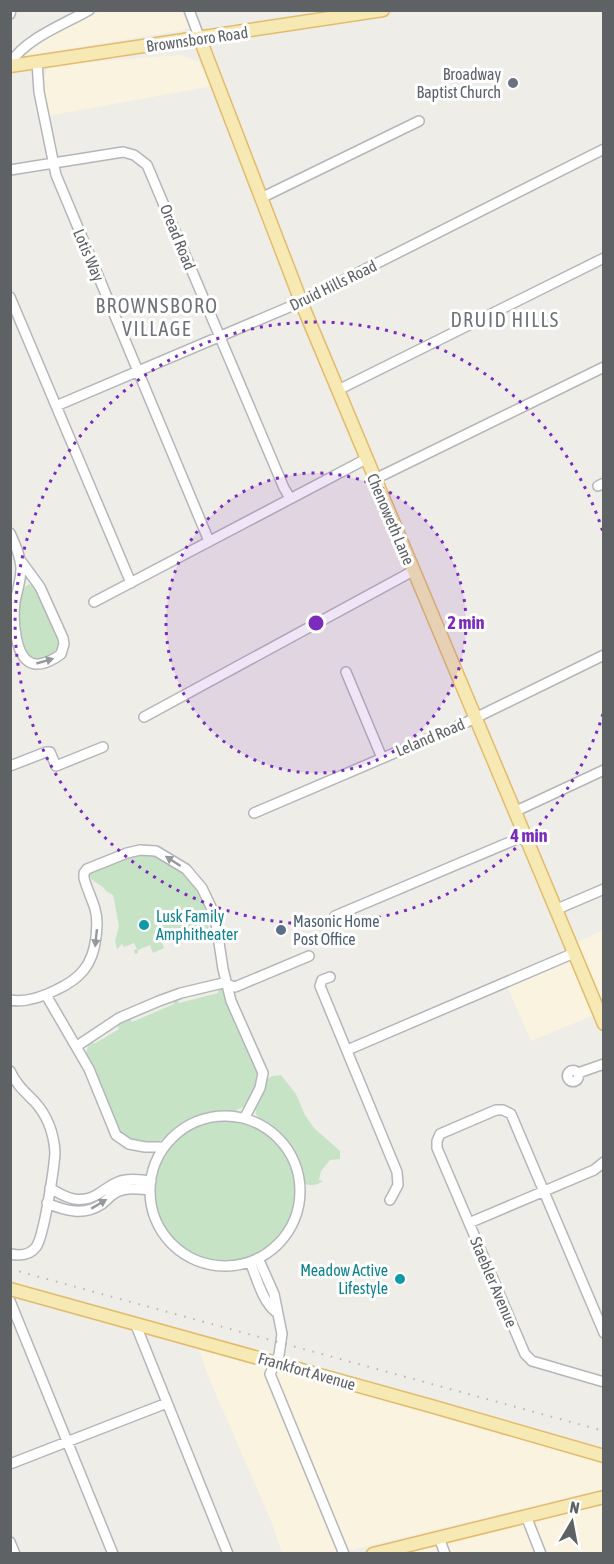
<svg xmlns="http://www.w3.org/2000/svg" width="614" height="1564" font-family="'Asap Condensed',sans-serif">
  <rect width="100%" height="100%" fill="#efede7"/>
  <path fill="#faf3e0" d="M 101,11 L 185,11 L 189,29 L 26,56 L 23,51 Z
    M 181,55 L 199,62 L 213,86 L 47,116 L 43,83 L 47,68 L 51,65 Z
    M 603,930 L 604,1013 L 573,944 Z
    M 567,949 L 594,1015 L 531,1041 L 503,977 Z
    M 199,1349 L 603,1462 L 603,1489 L 340,1553 L 282,1553 L 272,1523 L 209,1378 Z
    M 603,1505 L 603,1553 L 400,1553 Z"/>
  <path fill="#c7e3c6" d="M 29,584 L 37,589 L 56,636 L 60,640 L 60,652 L 42,662 L 33,661 C 18,643 18,611 22,589 Z
    M 149,853 C 170,858 191,873 202,893 C 206,901 208,912 211,921 L 208,924 L 209,932 L 213,933 L 213,936 L 205,938 L 200,924 L 161,940 L 164,948 L 153,953 L 150,945 L 138,950 L 138,953 L 135,954 L 134,950 L 137,949 L 134,943 L 124,947 L 122,944 L 117,949 L 115,941 L 119,926 L 113,895 L 106,891 C 102,883 90,883 89,873 L 122,857 Z
    M 218,988 L 223,989 L 225,992 L 259,1070 L 257,1085 L 243,1107 L 233,1112 L 213,1113 L 188,1121 L 161,1140 L 153,1144 L 133,1142 L 121,1135 L 115,1126 L 111,1110 L 86,1054 L 89,1042 L 91,1040 L 94,1044 L 119,1029 L 117,1023 L 130,1018 L 132,1022 L 174,1004 L 173,1000 L 177,998 L 179,1003 L 218,993 Z
    M 281,1075 L 296,1094 L 305,1115 L 314,1128 L 340,1151 L 340,1159 L 330,1160 L 321,1171 L 319,1180 L 323,1181 C 318,1185 312,1186 305,1184 L 296,1157 L 288,1144 L 277,1131 L 259,1119 L 256,1114 L 255,1108 L 266,1080 L 272,1076 Z
    M 228,1118 C 288,1126 324,1192 280,1240 C 267,1253 250,1262 232,1263 C 137,1273 119,1123 228,1118 Z"/>
  <g fill="none" stroke-linecap="round" stroke-linejoin="round">
    <defs>
      <path id="minor" d="M 189,10 L 200,39
        M 10,14 L 11,10
        M 37,61 L 39,92 L 56,175 L 209,541
        M 10,63 C 28,37 63,25 89,10
        M 10,170 L 123,152 L 134,155 L 147,165 L 284,488 L 290,498
        M 261,198 L 419,121
        M 10,297 L 131,583
        M 338,390 L 604,258
        M 56,406 L 294,305 L 604,149
        M 375,479 L 604,367
        M 598,486 L 604,483
        M 10,533 C 15,544 21,557 21,569 C 21,580 17,591 15,602 C 13,618 14,661 35,664 C 43,665 55,659 61,654 L 64,644 L 63,638 L 40,587 L 21,561
        M 94,602 L 366,459
        M 346,672 L 382,758
        M 144,717 L 413,571
        M 10,766 L 46,752 L 50,752 L 56,766 L 103,747
        M 514,812 L 604,770
        M 254,813 L 467,722 L 604,655
        M 555,910 L 604,889
        M 335,916 L 524,836
        M 330,977 L 322,980 L 320,986 L 397,1172 L 398,1185 L 390,1200
        M 46,995 L 89,1069 L 116,1135 L 129,1144 L 145,1147 L 164,1147
        M 10,1000 C 26,1003 42,997 56,990 C 80,979 93,965 96,937 C 97,928 98,919 95,909 C 92,899 87,889 84,878 L 84,873 L 87,869 L 127,853 L 140,850 L 156,851 L 186,869 L 202,888 L 211,907 L 216,923 L 223,969 L 231,1001 L 263,1073 L 260,1088 L 245,1117
        M 77,1046 L 119,1018 L 159,1001 L 181,993 L 223,983 L 235,987 L 309,956
        M 352,1048 L 574,953
        M567.5 1076a5.5 5.5 0 1 1 11 0a5.5 5.5 0 1 1-11 0Z
        M 10,1071 C 16,1084 24,1091 34,1101 C 47,1115 54,1133 55,1153 C 54,1168 44,1237 36,1247 C 30,1255 20,1256 10,1254
        M 578,1073 L 604,1064
        M150 1191a75 75 0 1 1 150 0a75 75 0 1 1-150 0Z
        M 50,1188 C 66,1198 80,1205 98,1194 C 105,1190 110,1185 118,1182 C 128,1178 140,1180 151,1181
        M 47,1203 C 65,1211 84,1216 102,1204 C 107,1200 111,1195 117,1192 C 127,1187 139,1189 150,1190
        M 469,1223 L 594,1170 L 604,1162
        M 258,1258 L 274,1294 L 282,1334 L 279,1355 L 270,1374 L 344,1554
        M 250,1262 C 257,1278 262,1301 276,1312
        M 10,1301 L 113,1554
        M 135,1323 L 228,1554
        M 604,1333 L 511,1114 L 503,1110 L 496,1110 L 440,1134 L 437,1141 L 437,1148 L 525,1354 L 532,1361 L 604,1382
        M 10,1464 L 167,1403
        M 526,1516 L 541,1554
        M 439,1537 L 445,1554
        M 10,1542 L 15,1554"/>
      <path id="major" d="M 200,39 L 304,309 L 604,1024
        M 10,66 L 383,10
        M 10,1289 L 431,1406 L 604,1456
        M 373,1554 L 604,1497"/>
    </defs>
    <use href="#minor" stroke="#b4b6ba" stroke-width="12"/>
    <use href="#major" stroke="#e2bc6c" stroke-width="15"/>
    <use href="#minor" stroke="#fff" stroke-width="9"/>
    <use href="#major" stroke="#f6e9b4" stroke-width="12"/>
    <path stroke="#b4b5b5" stroke-width="2" stroke-dasharray="1.5 8" stroke-linecap="butt" d="M 10,1269 L 604,1431"/>
  </g>
  <defs><path id="oneway-solid" d="M-6-.8H1V-3.2L6.5 0L1 3.2V.8H-6Z" transform="scale(1.5)"/></defs>
  <g fill="#96999b">
    <use href="#oneway-solid" transform="translate(45 661) rotate(-16)"/>
    <use href="#oneway-solid" transform="translate(173 861) rotate(-147)"/>
    <use href="#oneway-solid" transform="translate(96 938) rotate(96)"/>
    <use href="#oneway-solid" transform="translate(99 1204) rotate(-31)"/>
  </g>
  <circle cx="316" cy="623" r="150" fill="#7b2cbf" fill-opacity=".12"/>
  <g fill="none" stroke="#7b2cbf" stroke-width="3" stroke-dasharray="3 6">
    <circle cx="316" cy="623" r="150"/>
    <path d="M603 714A301 301 0 1 1 603 532"/>
  </g>
  <circle fill="#6b7280" stroke="#fff" stroke-width="2" cx="513" cy="83" r="6"/>
  <g fill="#0f9aa8" stroke="#fff" stroke-width="2">
    <circle cx="144" cy="925" r="6"/>
    <circle cx="400" cy="1279" r="6"/>
  </g>
  <circle fill="#5c6f8a" stroke="#fff" stroke-width="2" cx="281" cy="930" r="6"/>
  <g text-anchor="middle" dominant-baseline="central" stroke-width="6" stroke-linejoin="round" paint-order="stroke">
    <g font-size="16" fill="#5e6265" stroke="#fff">
      <text transform="translate(197 39) rotate(-8)">Brownsboro Road</text>
      <text transform="translate(178 237) rotate(68)">Oread Road</text>
      <text transform="translate(89 255) rotate(67)">Lotis Way</text>
      <text transform="translate(333 285) rotate(-26)">Druid Hills Road</text>
      <text transform="translate(391 519) rotate(67)">Chenoweth Lane</text>
      <text transform="translate(430 737) rotate(-23)">Leland Road</text>
      <text transform="translate(494 1282) rotate(67)">Staebler Avenue</text>
      <text transform="translate(307 1371) rotate(16)">Frankfort Avenue</text>
    </g>
    <g font-size="16" fill="#5b616d" stroke="#fff" text-anchor="end">
      <text x="501" y="74">Broadway<tspan x="501" dy="18">Baptist Church</tspan></text>
    </g>
    <g font-size="16" fill="#0d838f" stroke="#fff" text-anchor="start">
      <text x="156" y="916">Lusk Family<tspan x="156" dy="18">Amphitheater</tspan></text>
      <text x="388" y="1270" text-anchor="end">Meadow Active<tspan x="388" dy="18">Lifestyle</tspan></text>
    </g>
    <g font-size="16" fill="#4e5e75" stroke="#fff" text-anchor="start">
      <text x="293" y="921">Masonic Home<tspan x="293" dy="18">Post Office</tspan></text>
    </g>
    <g font-size="20" letter-spacing="1.5" fill="#6f7377" stroke="#fff">
      <text x="157" y="305">BROWNSBORO<tspan x="157" dy="23">VILLAGE</tspan></text>
      <text x="505" y="319">DRUID HILLS</text>
    </g>
  </g>
  <circle cx="316" cy="623" r="9" fill="#7b2cbf" stroke="#fff" stroke-width="3"/>
  <g font-size="18" text-anchor="middle" font-weight="bold" fill="#7b2cbf" stroke="#fff" stroke-width="6" stroke-linejoin="round" paint-order="stroke">
    <text x="466" y="629">2 min</text>
    <text x="529" y="842">4 min</text>
  </g>
  <rect width="614" height="1564" fill="none" stroke="#5e6265" stroke-width="24"/>
  <g transform="translate(572 1522) rotate(10)" stroke="#ffffff" stroke-width="4.5" paint-order="stroke">
  <path d="M0-4.5L10 22L0 15L-10 22Z" fill="#5e6265"/>
  <text y="-9" font-size="16" font-weight="bold" text-anchor="middle" fill="#5e6265">N</text>
  </g>
</svg>
